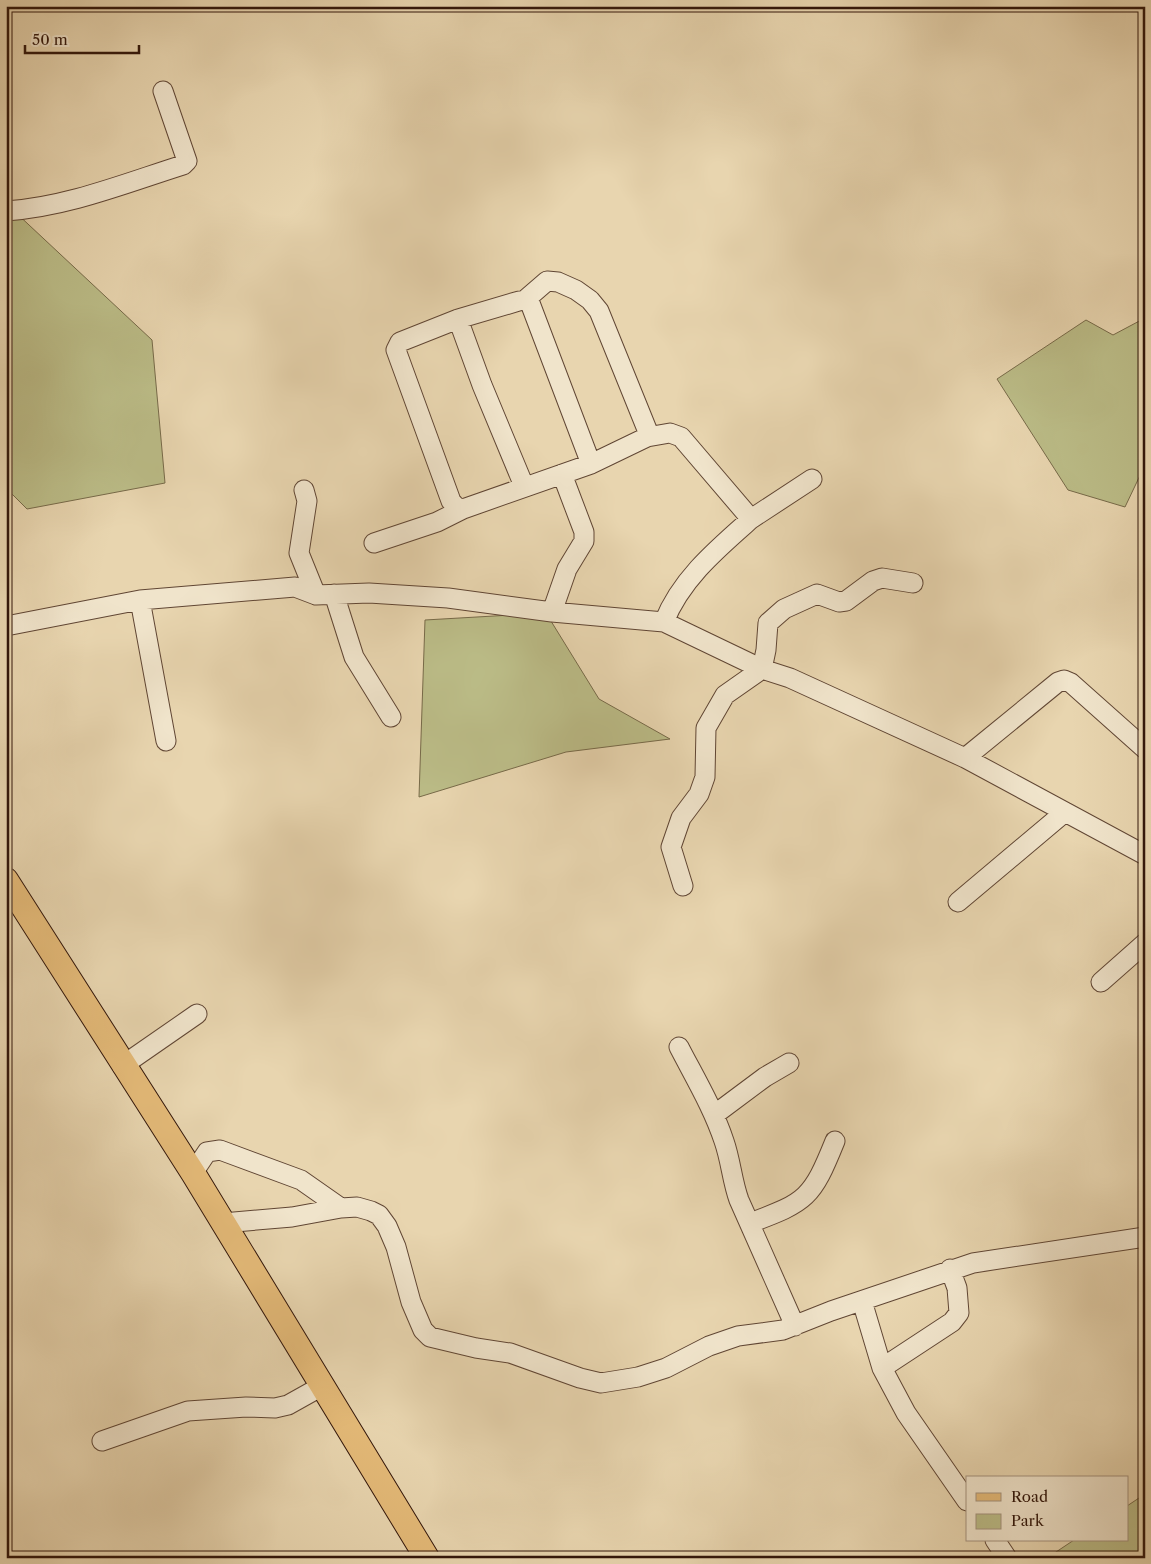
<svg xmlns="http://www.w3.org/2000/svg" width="1151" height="1564" font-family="'Libre Caslon Text',serif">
  <rect width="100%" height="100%" fill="#e8d5af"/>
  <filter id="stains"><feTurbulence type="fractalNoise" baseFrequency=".004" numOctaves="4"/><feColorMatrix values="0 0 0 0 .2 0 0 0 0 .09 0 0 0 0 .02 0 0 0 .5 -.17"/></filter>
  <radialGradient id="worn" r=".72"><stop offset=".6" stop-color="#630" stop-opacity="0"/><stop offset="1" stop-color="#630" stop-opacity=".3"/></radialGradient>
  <path fill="#bbbc87" stroke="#776a49" d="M 13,210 L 152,340 L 165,483 L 27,509 L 6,488 L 6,212 Z
    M 1145,318 L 1145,465 L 1125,507 L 1068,490 L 997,379 L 1086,320 L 1113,335 Z
    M 546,613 L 599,699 L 670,739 L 566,752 L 419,797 L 425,620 Z
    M 1145,1494 L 1145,1558 L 1047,1558 L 1074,1540 L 1127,1540 L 1127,1506 Z"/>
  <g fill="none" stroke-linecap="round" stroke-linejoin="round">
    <defs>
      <path id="minor" d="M 6,211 C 67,207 126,183 183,165 L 187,161 L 163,91
        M 458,319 L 400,342 L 396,350 L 451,501 L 456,507 L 463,509 L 591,464 L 647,437 L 648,432 L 599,311 L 590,300 L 576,290 L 558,282 L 547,281 L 525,300
        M 647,437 L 670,433 L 681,437 L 751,519 C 717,549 681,579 664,622
        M 524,486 L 482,385 L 458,319 L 519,301 L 525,300 L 530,303 L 591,464
        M 304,490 L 307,501 L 299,553 L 316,595
        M 751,519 L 812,479
        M 374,543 L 437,522 L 463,509
        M 334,594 L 354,657 L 391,717
        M 140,600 L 166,741
        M 552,612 L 567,569 L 584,541 L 584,532 L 562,474
        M 6,626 L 140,600 L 295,587 L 316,595 L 369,593 L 448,598 L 552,612 L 664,622 L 762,669 L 790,678 L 965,758 L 1145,855
        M 965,758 L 1058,682 L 1064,680 L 1071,683 L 1145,749
        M 683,886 L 671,847 L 681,818 L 699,794 L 705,777 L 706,728 L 725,695 L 762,669 L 766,650 L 768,623 L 784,609 L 817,594 L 839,602 L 846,601 L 873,581 L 882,578 L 913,583
        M 958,902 L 1065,812
        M 1101,982 L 1145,943
        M 679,1047 C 695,1078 713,1108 724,1141 C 731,1161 732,1181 739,1200 L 795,1326
        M 122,1066 L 197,1014
        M 714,1115 L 765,1077 L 789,1063
        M 193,1173 L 207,1152 L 220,1150 L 301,1180 L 341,1208
        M 223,1223 L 292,1217 L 341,1208 L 357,1207 L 371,1211 L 379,1215 L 387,1226 L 396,1247 L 411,1302 L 423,1330 L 430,1337 L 476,1348 L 510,1353 L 580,1378 L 601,1383 L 638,1377 L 666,1368 L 709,1346 L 738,1336 L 783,1330 L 831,1311 L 973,1263 L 1145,1237
        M 750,1223 C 807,1202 812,1198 835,1141
        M 862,1301 L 882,1368 L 906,1413 L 967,1501
        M 882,1368 L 952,1322 L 959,1313 L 957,1288 L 950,1269
        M 102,1441 L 188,1411 L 246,1407 L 275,1408 L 288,1405 L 322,1386
        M 995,1540 L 1007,1558"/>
      <path id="major" d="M 6,880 L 193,1173 L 427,1558"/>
    </defs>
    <use href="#minor" stroke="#604634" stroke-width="21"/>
    <use href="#major" stroke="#33170b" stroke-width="26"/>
    <use href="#minor" stroke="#f0e4cb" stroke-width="19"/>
    <use href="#major" stroke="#e4ba78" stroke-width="24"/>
  </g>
  <rect width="1151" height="1564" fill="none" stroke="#e8d5af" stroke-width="25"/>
  <rect x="8" y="8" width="1136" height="1549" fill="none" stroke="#33170b" stroke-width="2.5"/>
  <rect x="12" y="12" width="1126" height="1539" fill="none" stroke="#33170b"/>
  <rect x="966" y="1476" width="162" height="65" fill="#f0e4cb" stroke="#a4927e"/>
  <rect x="976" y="1493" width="25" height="8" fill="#e4ba78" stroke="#a4927e"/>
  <text x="1011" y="1502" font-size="15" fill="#33170b">Road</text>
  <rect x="976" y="1514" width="25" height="15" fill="#bbbc87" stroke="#a4927e"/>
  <text x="1011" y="1526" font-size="15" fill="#33170b">Park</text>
  <path d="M25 45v8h114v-8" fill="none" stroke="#33170b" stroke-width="2.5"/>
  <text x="32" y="45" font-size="15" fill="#33170b" stroke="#f0e4cb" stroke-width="4" paint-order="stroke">50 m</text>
  <rect width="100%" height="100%" filter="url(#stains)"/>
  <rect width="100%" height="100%" fill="url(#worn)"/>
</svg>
